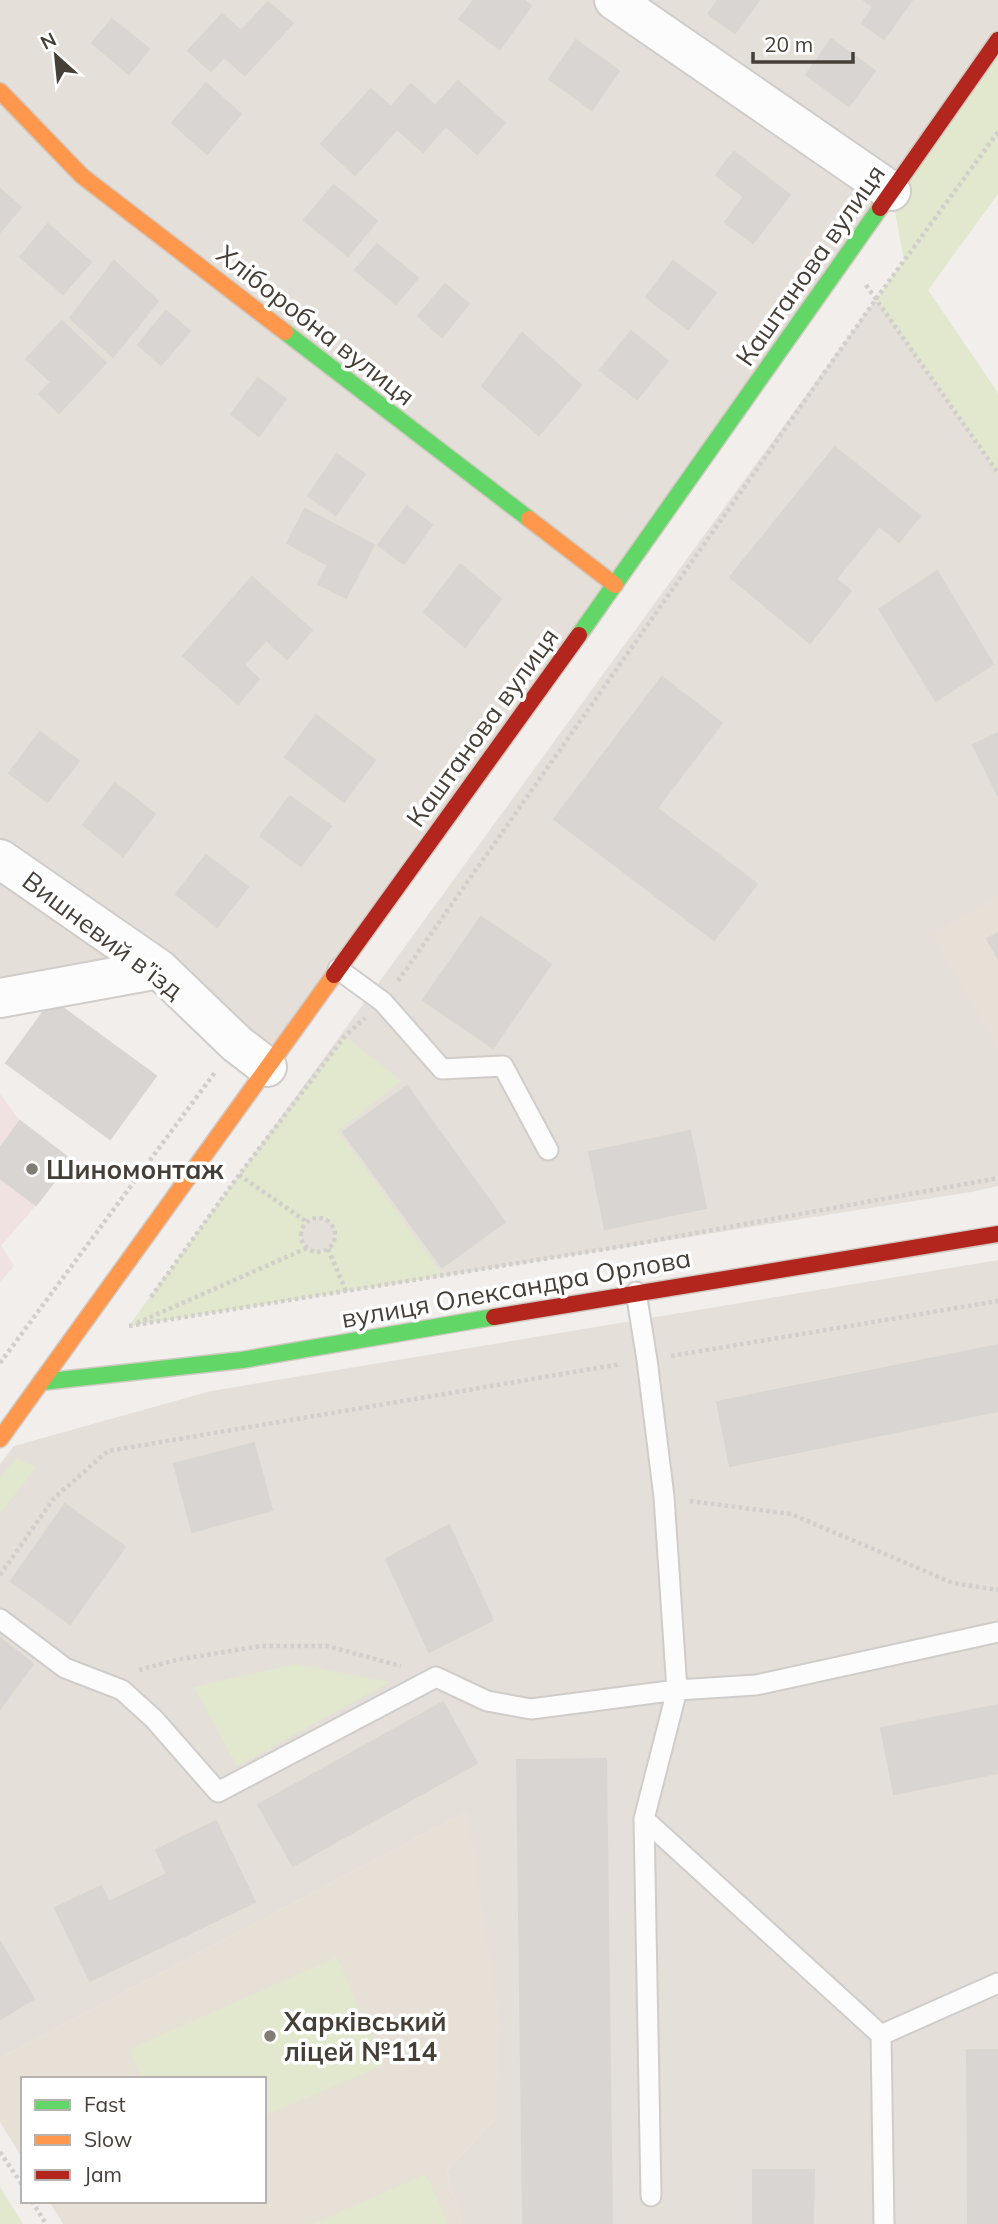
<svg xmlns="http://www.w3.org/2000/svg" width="998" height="2224" font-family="Mulish,sans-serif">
  <rect width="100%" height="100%" fill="#f1eeeb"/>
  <path fill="#e5dfd9" d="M 0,0 L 998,0 L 998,40 L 267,1067 L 130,961 L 0,982 Z
    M 876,299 L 998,473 L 998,1186 L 971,1192 L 129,1326 Z
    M 998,1260 L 998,2224 L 463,2224 L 447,2170 L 496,2118 L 467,1811 L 0,2058 L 0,1464 L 14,1446 L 211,1391 Z"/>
  <path fill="#e7e0d7" d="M 998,896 L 998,1048 L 932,934 Z
    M 467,1811 L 499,2014 L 496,2118 L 447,2170 L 463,2224 L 63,2224 L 49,2201 L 264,2201 L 264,2079 L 23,2079 L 23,2159 L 0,2122 L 0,2058 Z"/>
  <path fill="#efe2e0" d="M 0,1094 L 20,1121 L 0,1148 Z
    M 0,1178 L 36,1205 L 1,1246 L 14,1266 L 0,1282 Z"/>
  <path fill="#e1e8cd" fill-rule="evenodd" d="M 998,48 L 998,194 L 928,290 L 998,393 L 998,473 L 876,299 L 904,260 L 891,191 Z
    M 345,1036 L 401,1081 L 338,1131 L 443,1276 L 129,1326 L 239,1175 ZM 317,1218 C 325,1219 332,1221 334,1230 C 343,1256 294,1263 303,1227 L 311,1220 Z
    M 16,1459 L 36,1467 L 0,1514 L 0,1478 Z
    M 296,1664 L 390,1682 L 237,1766 L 194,1687 Z
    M 337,1957 L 383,2065 L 264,2116 L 264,2079 L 142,2079 L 130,2049 Z
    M 426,2174 L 448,2224 L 313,2224 Z
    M 0,2187 L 23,2224 L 0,2224 Z"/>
  <path fill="#d9d5d2" stroke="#d9d5d1" stroke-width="2" d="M 474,0 L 524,0 L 531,6 L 500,49 L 459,19 Z
    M 718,0 L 759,0 L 735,33 L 708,14 Z
    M 864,0 L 912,0 L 884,39 L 862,23 L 873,7 Z
    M 268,2 L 293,23 L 245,75 L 224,57 L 211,71 L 188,51 L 222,14 L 241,31 Z
    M 112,19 L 149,49 L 129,74 L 92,43 Z
    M 831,39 L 875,71 L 849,106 L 806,75 Z
    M 576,40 L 619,71 L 592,110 L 549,79 Z
    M 458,81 L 505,123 L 477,154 L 446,126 L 423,152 L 397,129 L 355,175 L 321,144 L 371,89 L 391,107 L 411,84 L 435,106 Z
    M 206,83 L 241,114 L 207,154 L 172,123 Z
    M 734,152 L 790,195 L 753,243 L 725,222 L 744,197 L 716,175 Z
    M 334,185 L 377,221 L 348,256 L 304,220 Z
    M 0,189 L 21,207 L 0,232 Z
    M 48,224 L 91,262 L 63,294 L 20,257 Z
    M 377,244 L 418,278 L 396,304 L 355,270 Z
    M 114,261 L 158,301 L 113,357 L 70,318 Z
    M 673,261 L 716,293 L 688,329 L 646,297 Z
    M 445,284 L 469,304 L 442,337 L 418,316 Z
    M 166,311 L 190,331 L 161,365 L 138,345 Z
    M 62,321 L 106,363 L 59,413 L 39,394 L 51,382 L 26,359 Z
    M 631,331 L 668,361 L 637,399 L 600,370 Z
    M 522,333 L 581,385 L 539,435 L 482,386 Z
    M 258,378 L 286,399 L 259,436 L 231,414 Z
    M 835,447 L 920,516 L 899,542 L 879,526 L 836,579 L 851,591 L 810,643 L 730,577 Z
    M 337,454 L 365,474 L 336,515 L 308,496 Z
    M 407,506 L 432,525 L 404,564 L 378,545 Z
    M 305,509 L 374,545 L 346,598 L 318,584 L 328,565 L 287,543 Z
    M 460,564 L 501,599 L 465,647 L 424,612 Z
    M 937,571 L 993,664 L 936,701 L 879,609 Z
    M 252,577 L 312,630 L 287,659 L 266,640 L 244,665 L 259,679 L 238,704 L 183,656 Z
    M 662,677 L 722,723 L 657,808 L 757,884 L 714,940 L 554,819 Z
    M 316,715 L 375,760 L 344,802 L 285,757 Z
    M 40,732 L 79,761 L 47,802 L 9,773 Z
    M 998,733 L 998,796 L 973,745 Z
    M 115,783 L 155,814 L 123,856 L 83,825 Z
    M 290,796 L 331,826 L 301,866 L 260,836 Z
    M 206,855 L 248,887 L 217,927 L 176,894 Z
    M 481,917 L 551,964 L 493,1048 L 423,1000 Z
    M 998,933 L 998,958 L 987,939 Z
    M 52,1000 L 156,1076 L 110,1139 L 6,1063 Z
    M 407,1086 L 505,1222 L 442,1267 L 343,1132 Z
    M 20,1121 L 71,1160 L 36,1205 L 0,1178 L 0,1148 Z
    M 690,1131 L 706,1208 L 605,1229 L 589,1152 Z
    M 998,1345 L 998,1411 L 730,1466 L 717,1402 Z
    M 254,1443 L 272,1510 L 192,1532 L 174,1464 Z
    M 65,1504 L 125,1547 L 70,1624 L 11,1581 Z
    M 449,1525 L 493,1620 L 429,1652 L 386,1559 Z
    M 0,1638 L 33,1664 L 0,1709 Z
    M 443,1702 L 477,1763 L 293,1866 L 258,1805 Z
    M 998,1705 L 998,1773 L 894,1794 L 881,1728 Z
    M 606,1759 L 612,2224 L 523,2224 L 517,1760 Z
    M 216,1821 L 255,1902 L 90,1981 L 55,1908 L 101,1886 L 109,1902 L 167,1874 L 156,1850 Z
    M 0,1942 L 34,1999 L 0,2019 Z
    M 967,2050 L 998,2050 L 998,2224 L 968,2224 Z
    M 753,2170 L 814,2170 L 813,2224 L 753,2224 Z"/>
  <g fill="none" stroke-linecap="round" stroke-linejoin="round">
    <defs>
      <path id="lane" d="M 338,969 L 383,1002 L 442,1069 L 503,1066 L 548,1150
        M 636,1292 L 647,1360 L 664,1497 L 677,1690 L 644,1819 L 881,2035 L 884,2224
        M 0,1619 L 65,1668 L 122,1690 L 154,1719 L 218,1792 L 436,1677 L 487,1701 L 531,1709 L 677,1690 L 756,1685 L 998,1632
        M 644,1819 L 651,2196
        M 881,2035 L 998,1983"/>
      <path id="street" d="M 614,0 L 891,191
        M 0,859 L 159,969 L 237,1044 L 267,1067
        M 0,998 L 159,969"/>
      <path id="fast" d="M 285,332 L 529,519
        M 579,635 L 880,208
        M 41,1382 L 242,1360 L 494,1317"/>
      <path id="slow" d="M 0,91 L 82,176 L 285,332
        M 529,519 L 615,585
        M 0,1439 L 334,975"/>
      <path id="jam" d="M 880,208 L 998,40
        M 334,975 L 579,635
        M 494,1317 L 998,1234"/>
    </defs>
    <use href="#lane" stroke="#cfccc9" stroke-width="23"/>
    <use href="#street" stroke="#cfccc9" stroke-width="42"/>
    <use href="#fast" stroke="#d0cac2" stroke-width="19"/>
    <use href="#slow" stroke="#d0cac2" stroke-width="19"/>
    <use href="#jam" stroke="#d0cac2" stroke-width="19"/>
    <path stroke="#d1cecb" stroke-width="4.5" stroke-dasharray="3.5 3.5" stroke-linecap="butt" d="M 866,285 L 998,473
      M 398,981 L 876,299 L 998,132
      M 239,1175 L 307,1222
      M301 1235a17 17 0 1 1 34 0a17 17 0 1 1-34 0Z
      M 328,1249 L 346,1291
      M 151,1297 L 239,1175 L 345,1036 L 365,1018
      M 137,1323 L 307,1248
      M 129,1326 L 630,1245 L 998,1178
      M 671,1356 L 998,1301
      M 0,1363 L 216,1071
      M 690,1501 L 791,1514 L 953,1583 L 998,1590
      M 0,1575 L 54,1498 L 108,1451 L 621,1364
      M 139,1670 L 176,1660 L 261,1646 L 327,1646 L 401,1666
      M 0,2152 L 23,2186
      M 32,2201 L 46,2224"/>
    <use href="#lane" stroke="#fdfcfc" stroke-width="19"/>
    <use href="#street" stroke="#fdfcfc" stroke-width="38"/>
    <use href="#fast" stroke="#63d668" stroke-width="16"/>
    <use href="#slow" stroke="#ff974d" stroke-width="16"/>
    <use href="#jam" stroke="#b3261e" stroke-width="16"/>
  </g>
  <g fill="#827c77" stroke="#fff" stroke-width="2.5">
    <circle cx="32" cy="1169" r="7"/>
    <circle cx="270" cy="2036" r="7"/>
  </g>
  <g text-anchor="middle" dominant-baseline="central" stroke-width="7" stroke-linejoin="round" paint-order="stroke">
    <g font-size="26" fill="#463f38" stroke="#fff">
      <text transform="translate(810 265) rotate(-55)">Каштанова вулиця</text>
      <text transform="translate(316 325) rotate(38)">Хліборобна вулиця</text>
      <text transform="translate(482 727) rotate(-54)">Каштанова вулиця</text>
      <text transform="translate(103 935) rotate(37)">Вишневий в’їзд</text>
      <text transform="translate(516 1288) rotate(-10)">вулиця Олександра Орлова</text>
    </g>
    <g font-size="26" font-weight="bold" fill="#463f38" stroke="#fff" text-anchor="start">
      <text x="46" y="1169">Шиномонтаж</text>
      <text x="284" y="2021">Харківський<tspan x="284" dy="30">ліцей №114</tspan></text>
    </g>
  </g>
  <rect x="21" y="2077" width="245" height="126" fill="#ffffff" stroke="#b5b2af" stroke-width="2"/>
  <rect x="35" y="2100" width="35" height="10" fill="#63d668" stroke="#b5b2af" stroke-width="2"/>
  <text x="84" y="2112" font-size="21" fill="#463f38">Fast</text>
  <rect x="35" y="2135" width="35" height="10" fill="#ff974d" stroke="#b5b2af" stroke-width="2"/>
  <text x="84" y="2147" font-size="21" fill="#463f38">Slow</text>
  <rect x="35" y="2170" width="35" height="10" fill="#b3261e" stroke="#b5b2af" stroke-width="2"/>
  <text x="84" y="2182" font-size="21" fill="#463f38">Jam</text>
  <g transform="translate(56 56) rotate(333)" stroke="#ffffff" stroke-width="5" paint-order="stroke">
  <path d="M0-5L12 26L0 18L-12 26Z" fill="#463f38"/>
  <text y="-10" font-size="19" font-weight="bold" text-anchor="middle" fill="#463f38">N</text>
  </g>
  <path d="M753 52v10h100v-10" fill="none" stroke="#463f38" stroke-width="3.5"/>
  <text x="764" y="52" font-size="21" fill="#463f38" stroke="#ffffff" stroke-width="5" paint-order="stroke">20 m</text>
</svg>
